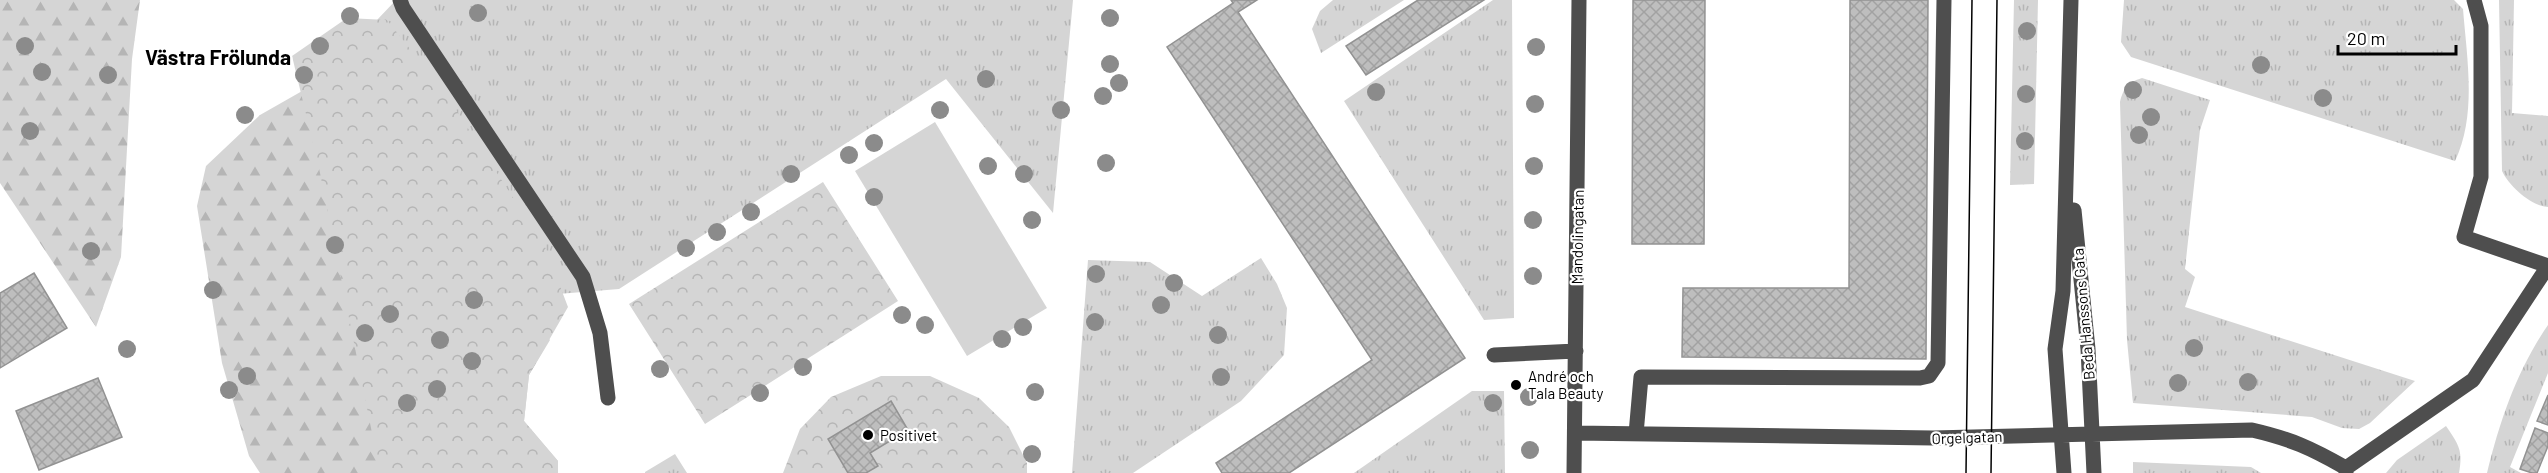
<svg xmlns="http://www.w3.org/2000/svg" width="2548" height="473" font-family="Barlow,sans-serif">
  <defs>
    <pattern id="grass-tufts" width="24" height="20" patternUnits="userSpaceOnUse" patternTransform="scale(1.5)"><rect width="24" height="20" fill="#d5d5d5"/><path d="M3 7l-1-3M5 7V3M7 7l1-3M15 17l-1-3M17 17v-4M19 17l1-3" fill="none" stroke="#b5b5b5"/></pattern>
    <pattern id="forest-firs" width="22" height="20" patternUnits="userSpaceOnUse" patternTransform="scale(1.5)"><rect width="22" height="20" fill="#d5d5d5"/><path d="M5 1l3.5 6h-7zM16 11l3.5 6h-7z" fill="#b5b5b5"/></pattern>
    <pattern id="park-crowns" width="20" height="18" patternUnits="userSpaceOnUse" patternTransform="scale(1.5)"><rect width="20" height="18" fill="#d5d5d5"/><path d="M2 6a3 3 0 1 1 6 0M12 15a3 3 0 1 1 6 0" fill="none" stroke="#b5b5b5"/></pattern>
    <pattern id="building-cross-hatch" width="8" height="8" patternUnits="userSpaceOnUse" patternTransform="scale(1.5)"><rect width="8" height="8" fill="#bebebe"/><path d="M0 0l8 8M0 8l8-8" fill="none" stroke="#a2a2a2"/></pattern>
  </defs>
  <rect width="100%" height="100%" fill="#fff"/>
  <path fill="url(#grass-tufts)" d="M 396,0 L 1073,0 L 1053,213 L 946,79 L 619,289 L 558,294 L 318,82 Z
    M 1333,0 L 1404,0 L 1321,53 L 1312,29 L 1320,11 Z
    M 1493,0 L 1512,0 L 1514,318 L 1484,320 L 1344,101 Z
    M 2014,0 L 2038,0 L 2034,184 L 2010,185 Z
    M 2124,0 L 2454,0 L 2463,9 C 2467,59 2477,115 2455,161 L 2131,57 L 2121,42 Z
    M 2499,0 L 2514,0 L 2512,113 L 2548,116 L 2548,207 C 2531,206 2509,186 2502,171 Z
    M 2142,78 L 2210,100 L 2200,130 L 2185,269 L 2195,277 L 2185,307 L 2415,381 L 2370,423 L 2359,429 L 2342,428 L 2312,417 L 2133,403 L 2127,340 L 2120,102 C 2124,87 2127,83 2142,78 Z
    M 1261,258 L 1277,284 L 1287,308 L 1284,355 L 1241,401 L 1133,473 L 1072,473 L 1088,260 L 1150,262 L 1202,296 Z
    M 2548,325 L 2548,373 L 2510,467 L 2521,473 L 2487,473 C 2500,420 2517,370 2548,325 Z
    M 1472,391 L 1504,391 L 1505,473 L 1354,473 Z
    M 2446,426 C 2459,445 2463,450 2459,473 L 2386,473 L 2397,460 Z
    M 675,454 L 687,473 L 645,473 L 645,472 Z
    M 2133,462 L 2251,467 L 2261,473 L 2133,473 Z"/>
  <path fill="url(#forest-firs)" d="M 0,0 L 140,0 L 132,59 L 121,257 L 96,327 L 0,183 Z
    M 318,82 L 550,340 L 529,375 L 524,421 L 558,461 L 558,473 L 260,473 L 249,456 L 222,363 L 197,206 L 206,166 L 260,115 Z"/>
  <path fill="url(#park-crowns)" d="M 347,18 L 387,20 L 445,93 L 545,247 L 568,307 L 529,375 L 524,421 L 558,461 L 558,473 L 380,473 L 319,168 L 292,56 Z
    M 823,182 L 898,301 L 705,424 L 629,304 Z
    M 881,376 L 930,376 L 979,398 L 1009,427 L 1027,463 L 1027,473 L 783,473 L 800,429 L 831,397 Z"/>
  <path fill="#d5d5d5" d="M 935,122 L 1047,308 L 967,356 L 855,171 Z"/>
  <path fill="url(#building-cross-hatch)" stroke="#929292" stroke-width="1.5" d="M 1231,0 L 1257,0 L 1238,12 L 1465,358 L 1289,473 L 1222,473 L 1216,463 L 1372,360 L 1167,47 L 1233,3 Z
    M 1418,0 L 1484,0 L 1366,75 L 1346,46 Z
    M 1633,0 L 1705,0 L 1704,244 L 1632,244 Z
    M 1850,0 L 1928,0 L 1926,359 L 1682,357 L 1683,288 L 1849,288 Z
    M 34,273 L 67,328 L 0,368 L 0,293 Z
    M 98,378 L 122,437 L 39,470 L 16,411 Z
    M 2548,395 L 2548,425 L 2537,421 Z
    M 891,401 L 908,430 L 870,453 L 878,466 L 866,473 L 848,473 L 828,439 Z
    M 2535,428 L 2548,433 L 2548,446 L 2537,473 L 2532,473 L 2520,469 Z"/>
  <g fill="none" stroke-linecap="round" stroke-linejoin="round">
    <path stroke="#4e4e4e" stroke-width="15" d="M 400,0 L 403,8 L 583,277 L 600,333 L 608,398
      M 2474,0 L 2481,26 L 2481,177 L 2464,237 L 2548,266
      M 2074,210 L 2088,349 L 2094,473
      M 1494,355 L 1576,351
      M 1575,433 L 1933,438 L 2252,430 C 2291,439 2311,448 2346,468 L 2346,473
      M 1636,434 L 1641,377 L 1920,378 L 1929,376 L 1938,363 L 1944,0
      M 2346,468 L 2473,380 L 2548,266
      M 1574,473 L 1579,0
      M 2064,473 L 2055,349 L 2063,291 L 2071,0"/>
    <path stroke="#000" stroke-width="1.5" d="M 1966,473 L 1972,0
      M 1991,473 L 1997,0"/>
  </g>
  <g fill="#8b8b8b">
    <circle cx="478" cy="13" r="9"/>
    <circle cx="350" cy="16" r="9"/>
    <circle cx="1110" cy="18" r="9"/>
    <circle cx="2027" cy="31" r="9"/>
    <circle cx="25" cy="46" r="9"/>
    <circle cx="320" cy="46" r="9"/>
    <circle cx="1536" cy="47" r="9"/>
    <circle cx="1110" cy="64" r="9"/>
    <circle cx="2261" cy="65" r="9"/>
    <circle cx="42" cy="72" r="9"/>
    <circle cx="108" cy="75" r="9"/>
    <circle cx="304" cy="75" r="9"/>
    <circle cx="986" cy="79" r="9"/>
    <circle cx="1119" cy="83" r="9"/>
    <circle cx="2133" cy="90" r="9"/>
    <circle cx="1376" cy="92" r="9"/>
    <circle cx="2026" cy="94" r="9"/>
    <circle cx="1103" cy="96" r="9"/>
    <circle cx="2323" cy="98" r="9"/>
    <circle cx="1535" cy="104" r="9"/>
    <circle cx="940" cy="110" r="9"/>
    <circle cx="1061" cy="110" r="9"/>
    <circle cx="245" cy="115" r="9"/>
    <circle cx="2151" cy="117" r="9"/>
    <circle cx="30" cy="131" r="9"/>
    <circle cx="2139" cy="135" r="9"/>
    <circle cx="2025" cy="141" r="9"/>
    <circle cx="874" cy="143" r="9"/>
    <circle cx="849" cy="155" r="9"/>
    <circle cx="1106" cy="163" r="9"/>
    <circle cx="988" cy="166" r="9"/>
    <circle cx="1534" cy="166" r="9"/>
    <circle cx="791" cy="174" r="9"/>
    <circle cx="1024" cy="174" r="9"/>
    <circle cx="874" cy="197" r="9"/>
    <circle cx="751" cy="212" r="9"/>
    <circle cx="1032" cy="220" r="9"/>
    <circle cx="1533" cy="220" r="9"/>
    <circle cx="717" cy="232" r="9"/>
    <circle cx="335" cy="245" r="9"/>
    <circle cx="686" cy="248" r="9"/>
    <circle cx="91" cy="251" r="9"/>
    <circle cx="1096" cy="274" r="9"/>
    <circle cx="1533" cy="276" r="9"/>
    <circle cx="1174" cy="283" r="9"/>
    <circle cx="213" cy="290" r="9"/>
    <circle cx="474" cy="300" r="9"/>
    <circle cx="1161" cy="305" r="9"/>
    <circle cx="390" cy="314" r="9"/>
    <circle cx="902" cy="315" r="9"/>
    <circle cx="1095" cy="322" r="9"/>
    <circle cx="925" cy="325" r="9"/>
    <circle cx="1023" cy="327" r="9"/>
    <circle cx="365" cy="333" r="9"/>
    <circle cx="1218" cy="335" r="9"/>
    <circle cx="1002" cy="339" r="9"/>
    <circle cx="440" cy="340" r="9"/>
    <circle cx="2194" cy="348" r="9"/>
    <circle cx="127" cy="349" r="9"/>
    <circle cx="472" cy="361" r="9"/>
    <circle cx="803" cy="367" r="9"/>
    <circle cx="660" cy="369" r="9"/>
    <circle cx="247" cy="376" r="9"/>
    <circle cx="1221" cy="377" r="9"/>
    <circle cx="2248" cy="382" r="9"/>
    <circle cx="2178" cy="383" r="9"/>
    <circle cx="437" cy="389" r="9"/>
    <circle cx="229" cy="390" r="9"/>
    <circle cx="1035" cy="392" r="9"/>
    <circle cx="760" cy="393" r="9"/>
    <circle cx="1529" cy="397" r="9"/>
    <circle cx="407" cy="403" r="9"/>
    <circle cx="1493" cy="403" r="9"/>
    <circle cx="1530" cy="450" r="9"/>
    <circle cx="1032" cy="454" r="9"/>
  </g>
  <g fill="#000" stroke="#fff" stroke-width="2">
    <circle cx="1516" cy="385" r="6"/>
    <circle cx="868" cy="435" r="6"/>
  </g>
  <g text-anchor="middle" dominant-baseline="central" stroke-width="4.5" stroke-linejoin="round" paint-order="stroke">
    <g font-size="15" fill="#000" stroke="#fff">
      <text transform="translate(1577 237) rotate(-89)">Mandolingatan</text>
      <text transform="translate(2083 314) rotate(-95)">Beda Hanssons Gata</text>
      <text transform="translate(1967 437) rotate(-2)">Orgelgatan</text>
    </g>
    <g font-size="15" fill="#000" stroke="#fff" text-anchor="start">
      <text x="1528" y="376">André och<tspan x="1528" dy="17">Tala Beauty</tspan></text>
      <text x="880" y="435">Positivet</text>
    </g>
    <g font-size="21" font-weight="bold" fill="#000" stroke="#fff">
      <text x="218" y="56">Västra Frölunda</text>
    </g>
  </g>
  <path d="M2338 45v9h118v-9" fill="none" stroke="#000000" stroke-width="3"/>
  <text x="2347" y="45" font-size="18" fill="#000000" stroke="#ffffff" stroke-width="4.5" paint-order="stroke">20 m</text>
</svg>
